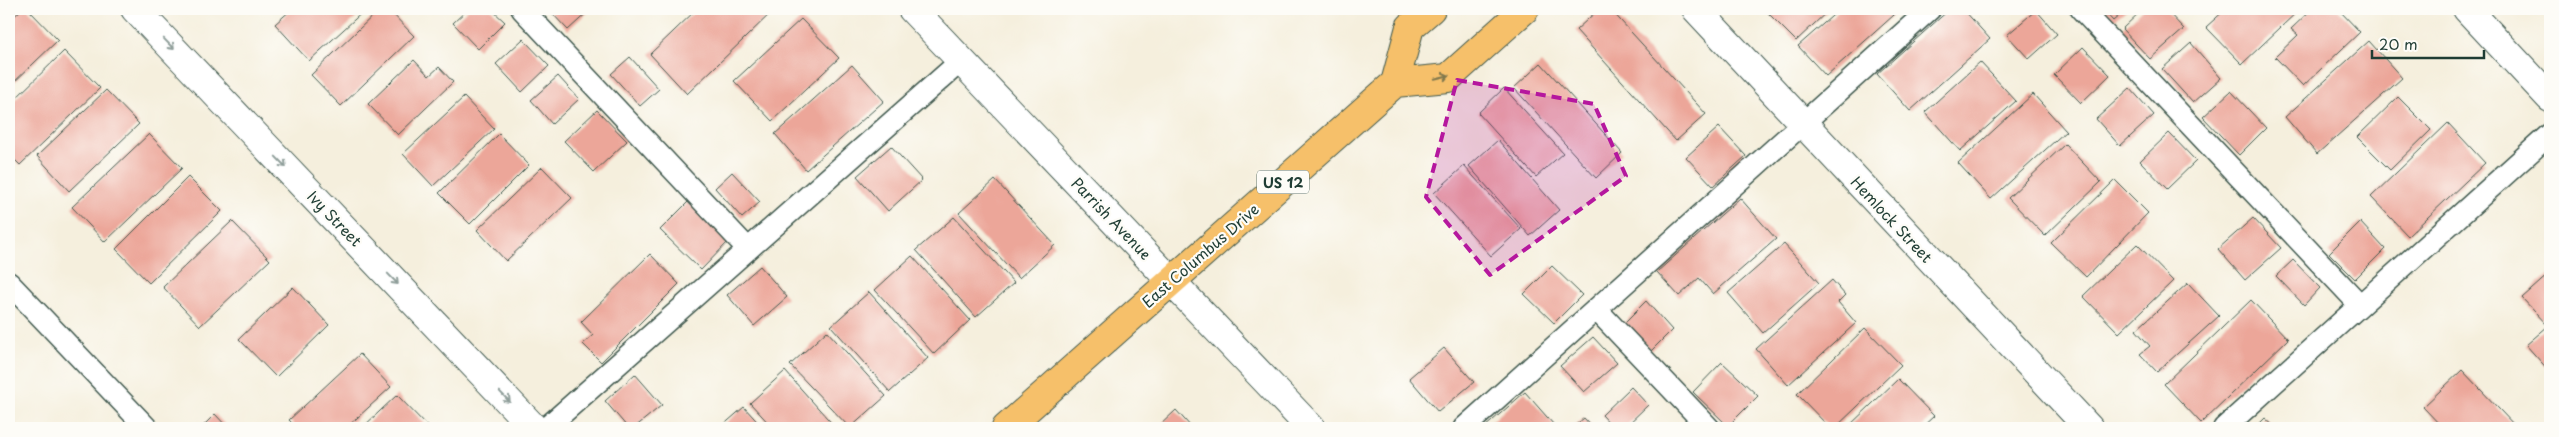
<svg xmlns="http://www.w3.org/2000/svg" width="2559" height="437" font-family="'Playpen Sans',sans-serif">
  <rect width="100%" height="100%" fill="#fdfcf7"/>
  <filter id="ink" filterUnits="userSpaceOnUse"><feTurbulence type="fractalNoise" baseFrequency=".02" numOctaves="2"/><feDisplacementMap in="SourceGraphic" scale="10" xChannelSelector="R" yChannelSelector="G"/><feConvolveMatrix kernelMatrix="1 2 1 2 8 2 1 2 1" color-interpolation-filters="sRGB"/></filter>
  <filter id="wash" filterUnits="userSpaceOnUse"><feTurbulence type="fractalNoise" baseFrequency=".0096" numOctaves="4" result="noise"/><feDisplacementMap in="SourceGraphic" scale="20" xChannelSelector="R" yChannelSelector="G"/><feGaussianBlur stdDeviation="1.12" result="paint"/><feColorMatrix in="noise" values="0 0 0 0 0 0 0 0 0 0 0 0 0 0 0 0 0 1.4 0 .05"/><feComposite in="paint" operator="in"/></filter>
  <g filter="url(#wash)">
    <rect width="100%" height="100%" fill="#f5efdd"/>
    <g id="blocks">
      <path fill="#eca699" d="M 22,9 L 28,9 L 58,40 L 9,87 L 9,21 Z
        M 292,9 L 366,9 L 309,61 L 275,24 Z
        M 380,9 L 388,9 L 414,36 L 341,106 L 311,75 Z
        M 468,9 L 491,9 L 505,22 L 478,49 L 453,23 Z
        M 548,9 L 591,9 L 568,30 Z
        M 697,9 L 775,9 L 687,94 L 650,54 Z
        M 1599,9 L 1610,9 L 1706,114 L 1676,141 L 1576,30 Z
        M 1764,9 L 1830,9 L 1796,41 Z
        M 1840,9 L 1888,9 L 1894,15 L 1826,76 L 1798,46 Z
        M 1950,9 L 1963,9 L 1990,39 L 1910,111 L 1877,74 Z
        M 2102,9 L 2127,9 L 2113,21 Z
        M 2143,9 L 2165,9 L 2184,29 L 2150,59 L 2122,29 Z
        M 2226,9 L 2300,9 L 2242,64 L 2206,27 Z
        M 2312,9 L 2338,9 L 2360,32 L 2303,86 L 2275,57 L 2298,35 L 2291,29 Z
        M 2036,10 L 2057,34 L 2029,59 L 2007,35 Z
        M 801,19 L 839,58 L 772,121 L 734,81 Z
        M 523,39 L 549,66 L 522,92 L 496,64 Z
        M 2369,41 L 2402,78 L 2317,154 L 2285,117 Z
        M 2191,43 L 2221,78 L 2193,103 L 2162,69 Z
        M 2083,47 L 2110,75 L 2081,103 L 2054,75 Z
        M 64,51 L 100,88 L 20,165 L 9,154 L 9,105 Z
        M 630,57 L 659,89 L 640,106 L 611,74 Z
        M 414,60 L 429,76 L 439,67 L 453,82 L 398,135 L 368,104 Z
        M 1980,62 L 2016,101 L 1960,151 L 1925,112 Z
        M 1541,63 L 1622,153 L 1596,178 L 1514,88 Z
        M 852,65 L 884,101 L 806,170 L 775,134 Z
        M 558,76 L 579,99 L 552,124 L 531,100 Z
        M 1504,88 L 1563,153 L 1536,177 L 1478,113 Z
        M 2130,88 L 2154,115 L 2120,146 L 2096,119 Z
        M 106,90 L 139,124 L 69,191 L 37,156 Z
        M 2231,91 L 2266,128 L 2239,155 L 2203,117 Z
        M 2033,94 L 2066,131 L 1991,199 L 1958,163 Z
        M 464,97 L 494,129 L 433,186 L 403,154 Z
        M 2398,97 L 2431,130 L 2390,170 L 2357,137 Z
        M 597,110 L 627,141 L 594,172 L 564,141 Z
        M 2448,123 L 2485,163 L 2408,236 L 2371,197 Z
        M 1719,127 L 1746,156 L 1713,186 L 1686,157 Z
        M 2169,133 L 2196,161 L 2167,189 L 2140,161 Z
        M 149,134 L 182,168 L 105,242 L 72,207 Z
        M 499,134 L 529,165 L 470,224 L 439,193 Z
        M 1498,140 L 1559,210 L 1530,236 L 1469,166 Z
        M 2065,144 L 2101,182 L 2045,236 L 2008,198 Z
        M 891,146 L 922,180 L 888,211 L 857,176 Z
        M 1464,166 L 1521,229 L 1491,256 L 1434,193 Z
        M 542,167 L 572,198 L 506,261 L 477,230 Z
        M 732,172 L 760,202 L 742,218 L 715,188 Z
        M 188,177 L 222,211 L 149,283 L 116,249 Z
        M 995,180 L 1055,245 L 1019,278 L 959,213 Z
        M 2115,180 L 2148,213 L 2086,277 L 2051,243 Z
        M 1740,198 L 1776,239 L 1713,294 L 1699,278 L 1679,296 L 1657,272 Z
        M 689,201 L 729,241 L 701,270 L 660,230 Z
        M 954,217 L 1014,283 L 976,317 L 916,250 Z
        M 2253,218 L 2281,248 L 2245,280 L 2218,249 Z
        M 232,221 L 270,260 L 200,326 L 163,287 Z
        M 2360,222 L 2385,249 L 2355,279 L 2329,253 Z
        M 1784,244 L 1819,283 L 1763,333 L 1728,293 Z
        M 2137,244 L 2173,281 L 2119,333 L 2083,296 Z
        M 650,254 L 679,284 L 601,362 L 583,344 L 593,335 L 581,322 Z
        M 912,256 L 970,320 L 934,354 L 875,290 Z
        M 2293,260 L 2320,288 L 2304,305 L 2276,276 Z
        M 760,266 L 787,297 L 754,326 L 727,295 Z
        M 1552,266 L 1582,295 L 1554,323 L 1524,294 Z
        M 2550,273 L 2550,372 L 2526,345 L 2548,326 L 2522,298 Z
        M 1832,280 L 1845,295 L 1838,302 L 1856,323 L 1788,385 L 1756,349 Z
        M 2188,283 L 2219,316 L 2157,372 L 2140,354 L 2150,346 L 2136,330 Z
        M 293,287 L 329,325 L 276,377 L 239,339 Z
        M 869,292 L 928,358 L 890,392 L 831,326 Z
        M 2251,300 L 2288,339 L 2201,423 L 2164,384 Z
        M 1646,301 L 1672,330 L 1651,351 L 1624,323 Z
        M 1865,328 L 1901,365 L 1835,428 L 1830,428 L 1797,394 Z
        M 827,331 L 886,396 L 850,428 L 790,365 Z
        M 1593,337 L 1617,363 L 1584,392 L 1560,366 Z
        M 1444,348 L 1474,382 L 1438,412 L 1409,378 Z
        M 360,354 L 391,387 L 346,428 L 297,428 L 289,420 Z
        M 1722,362 L 1758,396 L 1728,426 L 1693,392 Z
        M 2462,370 L 2517,428 L 2443,428 L 2423,407 Z
        M 785,371 L 836,428 L 773,428 L 750,403 Z
        M 635,374 L 662,405 L 634,428 L 628,428 L 605,401 Z
        M 1898,379 L 1934,416 L 1921,428 L 1847,428 Z
        M 1631,387 L 1648,405 L 1624,428 L 1614,428 L 1602,415 Z
        M 1525,392 L 1554,425 L 1551,428 L 1484,428 Z
        M 397,395 L 429,428 L 362,428 Z
        M 744,407 L 763,428 L 720,428 Z
        M 1176,410 L 1192,428 L 1157,428 Z
        M 215,414 L 228,428 L 201,428 Z
        M 1584,418 L 1593,428 L 1572,428 Z
        M 2265,418 L 2276,428 L 2255,428 Z"/>
    </g>
  </g>
  <g filter="url(#ink)">
    <use href="#blocks" fill-opacity="0" stroke="#3f584d" stroke-width="1"/>
    <g fill="none" stroke-linecap="round" stroke-linejoin="round">
      <defs>
        <path id="lane" d="M 522,9 L 748,249
          M 2081,9 L 2360,305
          M 9,283 L 147,428
          M 1596,309 L 1709,428
          M 546,428 L 962,60
          M 1464,428 L 1930,9
          M 2224,428 L 2550,134"/>
        <path id="street" d="M 135,9 L 534,428
          M 912,9 L 1311,428
          M 1696,9 L 2089,428
          M 2467,9 L 2550,98"/>
        <path id="primary" d="M 1395,83 L 1448,78 L 1525,9
          M 1006,428 L 1395,83 L 1410,27 L 1431,9"/>
      </defs>
      <use href="#lane" stroke="#3f584d" stroke-width="24"/>
      <use href="#street" stroke="#3f584d" stroke-width="30"/>
      <use href="#primary" stroke="#3f584d" stroke-width="30"/>
      <use href="#lane" stroke="#fff" stroke-width="21"/>
      <use href="#street" stroke="#fff" stroke-width="28"/>
      <use href="#primary" stroke="#f6c06b" stroke-width="28"/>
    </g>
    <defs><path id="oneway-shaft" d="M-6 0H5M1.5-3L5.5 0L1.5 3" fill="none" stroke-width="1.6" stroke-linecap="round" stroke-linejoin="round" transform="scale(1.25)"/></defs>
    <g stroke="#8f9e9a">
      <use href="#oneway-shaft" transform="translate(169 44) rotate(46)"/>
      <use href="#oneway-shaft" transform="translate(281 162) rotate(46)"/>
      <use href="#oneway-shaft" transform="translate(393 279) rotate(46)"/>
      <use href="#oneway-shaft" transform="translate(505 397) rotate(46)"/>
    </g>
    <use stroke="#80784d" href="#oneway-shaft" transform="translate(1442 77) rotate(-14)"/>
  </g>
  <path fill="#b5179e" fill-opacity="0.2" stroke="#b5179e" stroke-width="4" stroke-dasharray="10 6" stroke-linejoin="round" d="M 1457,80 L 1594,104 L 1626,176 L 1490,275 L 1426,197 Z"/>
  <g text-anchor="middle" dominant-baseline="central" stroke-width="4.5" stroke-linejoin="round" paint-order="stroke">
    <rect fill="#fdfcf7" stroke="#62766e" stroke-width="1" x="1257" y="170.5" width="52" height="23" rx="4"/>
    <g font-size="14" font-weight="bold" fill="#1f3d34">
      <text x="1283" y="182">US 12</text>
    </g>
    <g font-size="15" fill="#1f3d34" stroke="#fdfcf7">
      <text transform="translate(335 218) rotate(46)">Ivy Street</text>
      <text transform="translate(1112 218) rotate(46)">Parrish Avenue</text>
      <text transform="translate(1892 219) rotate(47)">Hemlock Street</text>
      <text transform="translate(1200 255) rotate(-41)">East Columbus Drive</text>
    </g>
  </g>
  <rect width="2559" height="437" fill="none" stroke="#fdfcf7" stroke-width="30"/>
  <path d="M2372 50v8h112v-8" fill="none" stroke="#1f3d34" stroke-width="2.5"/>
  <text x="2379" y="50" font-size="15" fill="#1f3d34" stroke="#fdfcf7" stroke-width="4" paint-order="stroke">20 m</text>
</svg>
